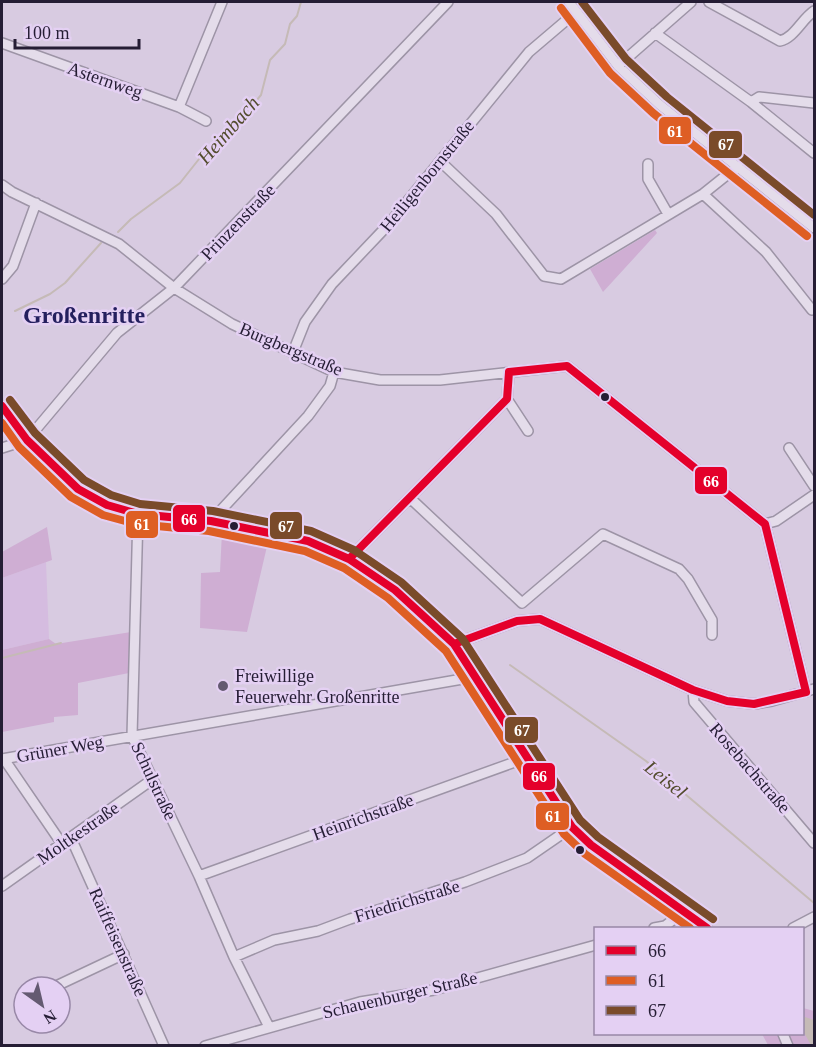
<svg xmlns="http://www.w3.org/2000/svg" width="816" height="1047" font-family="'Times New Roman',serif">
  <rect width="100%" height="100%" fill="#d8cbe1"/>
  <path fill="#d5bce0" d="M 46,562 L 49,639 L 2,650 L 2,578 Z"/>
  <path fill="#cfaed3" d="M 655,230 L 657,233 L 603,292 L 590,269 Z
    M 47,527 L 52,560 L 2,578 L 2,552 Z
    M 222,532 L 268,542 L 247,632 L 200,628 L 201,573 L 220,572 Z
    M 131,632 L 129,673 L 78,683 L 78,715 L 54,717 L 54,722 L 2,732 L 2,650 L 49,639 L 56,644 Z
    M 803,1008 L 814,1011 L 814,1045 L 768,1045 L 762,1034 L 802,1034 Z"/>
  <path fill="#c5bab6" d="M 805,1017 L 814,1020 L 814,1045 L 811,1045 L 803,1031 L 803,1020 Z"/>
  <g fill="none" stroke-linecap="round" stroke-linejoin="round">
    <path stroke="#c5bab6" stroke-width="2" d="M 118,232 L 131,219 L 180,183 L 203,154 L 217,144 L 247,112 L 261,95 L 270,60 L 285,44 L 290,24 L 297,16 L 301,2
      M 15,311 L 50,294 L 65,283 L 101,243
      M 2,658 L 61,643
      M 510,665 L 646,761 L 814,903"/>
    <defs>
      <path id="minor" d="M 569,2 L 618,66 L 660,105 L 814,228
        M 709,2 L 780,41 C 794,38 802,19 814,11
        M 655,33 L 751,102 L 814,153
        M 2,43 L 179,107 L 206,121
        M 618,66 L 691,2
        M 751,102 L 759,97 L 814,103
        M 179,107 L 222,2
        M 441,162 L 496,214 L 544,276 L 561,279 L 703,194 L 738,166
        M 648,164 L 648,179 L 668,214
        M 2,185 L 12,192 L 119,244 L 174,288 L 232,324 L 334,372 L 380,380 L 440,380 L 567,366 L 765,524 L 806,692
        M 703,194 L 766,252 L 812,310
        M 2,279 L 13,266 L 36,203
        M 293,352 L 305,322 L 332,284 L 388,225 L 529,52 L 576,12
        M 507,399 L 528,431
        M 2,406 L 27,440 L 78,489 L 107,505 L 138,514 L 211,521 L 308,541 L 349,559 L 395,590 L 454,644 L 572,827 L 591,845 L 707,928
        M 27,440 L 117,333 L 174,288 L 448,2
        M 2,448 L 27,440
        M 789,448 L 814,486
        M 410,498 L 522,603 L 603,534 L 679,569 L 688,579 L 712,620 L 712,635
        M 138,514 L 132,736 L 199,876 L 234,957 L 269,1027
        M 211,521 L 308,416 L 330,386 L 334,372
        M 765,524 L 776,521 L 814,495
        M 349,559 L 507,399 L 509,372
        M 454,644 L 517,621 L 540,619 L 693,690 L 727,701 L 754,704 L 772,701 L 814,689
        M 693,690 L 694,702 L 814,843
        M 2,759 L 474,677
        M 4,759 L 62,844
        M 71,838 L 164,1046
        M 199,876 L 526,758
        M 2,886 L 153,779
        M 654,928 L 665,926 L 683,912
        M 793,928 L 814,917
        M 234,957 L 274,940 L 318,931 L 350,919 L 465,882 L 527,858 L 572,827
        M 54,987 L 124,954
        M 783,1034 L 788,1046
        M 205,1046 L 360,1002 L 434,990 L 596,945"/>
    </defs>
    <use href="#minor" stroke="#9d94a6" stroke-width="12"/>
    <use href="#minor" stroke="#e4dcea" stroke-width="9"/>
    <defs>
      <path id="bus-1" d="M 509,372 L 567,366 L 765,524 L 806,692
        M 2,406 L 27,440 L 78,489 L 107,505 L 138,514 L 211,521 L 308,541 L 349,559 L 395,590 L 454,644 L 572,827 L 591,845 L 707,928
        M 349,559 L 507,399 L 509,372
        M 454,644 L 517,621 L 540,619 L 693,690 L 727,701 L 754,704 L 806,692"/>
      <path id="bus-2" d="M 561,8 L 610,73 L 653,113 L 807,236
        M 2,423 L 19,447 L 71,497 L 103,515 L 136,524 L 209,531 L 305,551 L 344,568 L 388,598 L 446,651 L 564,834 L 585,854 L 690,928"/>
      <path id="bus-3" d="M 582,2 L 626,59 L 667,97 L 814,215
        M 10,400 L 35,433 L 84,480 L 111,495 L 140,504 L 213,511 L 311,531 L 354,550 L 401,582 L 462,638 L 580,820 L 598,837 L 713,919"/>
    </defs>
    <use href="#bus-1" stroke="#e4d0f3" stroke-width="12"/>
    <use href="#bus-2" stroke="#e4d0f3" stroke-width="12"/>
    <use href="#bus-3" stroke="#e4d0f3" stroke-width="12"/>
    <use href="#bus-1" stroke="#e4002b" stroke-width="8"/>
    <use href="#bus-2" stroke="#de5e24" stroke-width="8"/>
    <use href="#bus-3" stroke="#7a4b2a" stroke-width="8"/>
  </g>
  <g fill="#251d34" stroke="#e4d0f3" stroke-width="2">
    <circle cx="605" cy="397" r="5"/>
    <circle cx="234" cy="526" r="5"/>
    <circle cx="580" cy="850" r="5"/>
  </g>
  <circle fill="#645a71" stroke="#e4d0f3" stroke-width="2" cx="223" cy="686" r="6"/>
  <g text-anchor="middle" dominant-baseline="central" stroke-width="5" stroke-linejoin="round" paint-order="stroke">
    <g font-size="18" fill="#251d34" stroke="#e4d0f3">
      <text transform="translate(105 80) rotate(19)">Asternweg</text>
      <text transform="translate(427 176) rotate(-51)">Heiligenbornstraße</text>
      <text transform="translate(238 222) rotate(-46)">Prinzenstraße</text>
      <text transform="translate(291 349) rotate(23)">Burgbergstraße</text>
      <text transform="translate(60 749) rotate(-10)">Grüner Weg</text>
      <text transform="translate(750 768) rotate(49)">Rosebachstraße</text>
      <text transform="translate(154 781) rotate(65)">Schulstraße</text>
      <text transform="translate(363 817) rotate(-20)">Heinrichstraße</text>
      <text transform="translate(78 833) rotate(-35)">Moltkestraße</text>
      <text transform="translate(407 901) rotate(-17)">Friedrichstraße</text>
      <text transform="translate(118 942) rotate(66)">Raiffeisenstraße</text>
      <text transform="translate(400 995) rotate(-13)">Schauenburger Straße</text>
    </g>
    <g font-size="18" fill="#251d34" stroke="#e4d0f3" text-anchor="start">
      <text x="235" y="676">Freiwillige<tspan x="235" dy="21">Feuerwehr Großenritte</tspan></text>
    </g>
    <g font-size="20" font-style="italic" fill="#534c2d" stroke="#e4d0f3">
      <text transform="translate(228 130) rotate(-49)">Heimbach</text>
      <text transform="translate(666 779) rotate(39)">Leisel</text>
    </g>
    <g font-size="24" font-weight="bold" fill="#241f5e" stroke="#e4d0f3">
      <text x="84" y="315">Großenritte</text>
    </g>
  </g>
  <g stroke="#e4d0f3" stroke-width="2">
    <rect x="658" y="116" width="34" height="29" rx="6" fill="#de5e24"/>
    <rect x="708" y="130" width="35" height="29" rx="6" fill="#7a4b2a"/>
    <rect x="694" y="466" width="34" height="29" rx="6" fill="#e4002b"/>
    <rect x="172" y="504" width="34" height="29" rx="6" fill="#e4002b"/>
    <rect x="125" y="510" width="34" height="29" rx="6" fill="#de5e24"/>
    <rect x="269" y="511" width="34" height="29" rx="6" fill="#7a4b2a"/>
    <rect x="504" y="716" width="35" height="28" rx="6" fill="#7a4b2a"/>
    <rect x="522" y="762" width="34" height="29" rx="6" fill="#e4002b"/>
    <rect x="535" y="802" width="35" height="29" rx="6" fill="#de5e24"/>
  </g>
  <g font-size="16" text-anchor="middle" font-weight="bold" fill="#fff">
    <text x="675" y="137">61</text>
    <text x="726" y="150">67</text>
    <text x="711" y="487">66</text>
    <text x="189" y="525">66</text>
    <text x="142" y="530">61</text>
    <text x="286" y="532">67</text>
    <text x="522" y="736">67</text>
    <text x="539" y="782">66</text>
    <text x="553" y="822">61</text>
  </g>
  <rect width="816" height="1047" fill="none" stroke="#251d34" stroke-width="6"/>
  <rect x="594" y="927" width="210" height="108" fill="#e4d0f3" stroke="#9888a7" stroke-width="1.5"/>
  <rect x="606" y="946" width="30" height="9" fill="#e4002b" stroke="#9888a7" stroke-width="1.5"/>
  <text x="648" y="957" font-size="18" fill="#251d34">66</text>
  <rect x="606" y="976" width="30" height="9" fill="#de5e24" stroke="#9888a7" stroke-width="1.5"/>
  <text x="648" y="987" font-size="18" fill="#251d34">61</text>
  <rect x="606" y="1006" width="30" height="9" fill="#7a4b2a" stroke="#9888a7" stroke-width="1.5"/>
  <text x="648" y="1017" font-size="18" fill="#251d34">67</text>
  <g transform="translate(42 1005) rotate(146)"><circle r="28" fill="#e4d0f3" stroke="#9888a7" stroke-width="1.5"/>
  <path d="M0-4.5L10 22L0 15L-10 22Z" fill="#645a71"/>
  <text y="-9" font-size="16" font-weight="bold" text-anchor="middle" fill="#251d34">N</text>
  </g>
  <path d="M15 39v9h124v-9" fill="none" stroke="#251d34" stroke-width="3"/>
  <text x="24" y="39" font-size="18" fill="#251d34" stroke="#e4d0f3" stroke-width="4.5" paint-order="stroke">100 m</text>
</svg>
